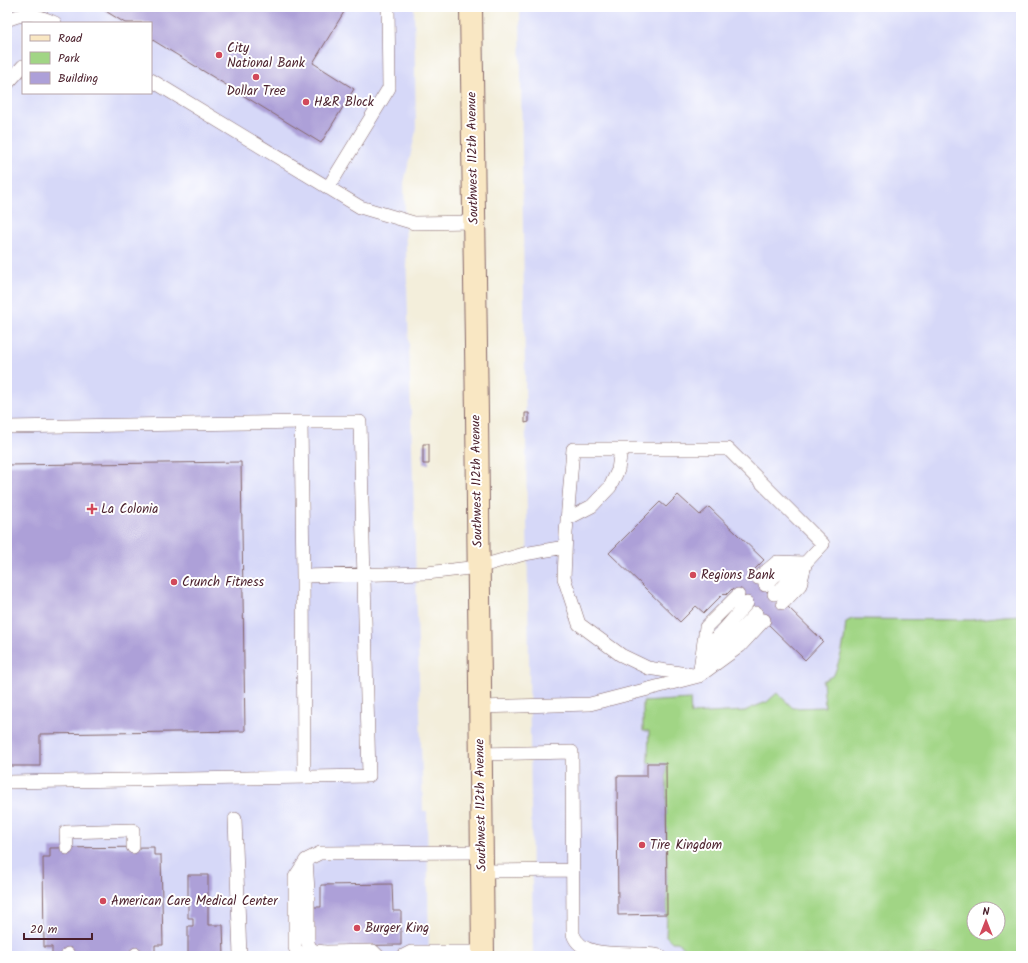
<svg xmlns="http://www.w3.org/2000/svg" width="1028" height="963" font-family="Kalam,sans-serif">
  <rect width="100%" height="100%" fill="#fff"/>
  <filter id="ink" filterUnits="userSpaceOnUse"><feTurbulence type="fractalNoise" baseFrequency=".025" numOctaves="2"/><feDisplacementMap in="SourceGraphic" scale="8" xChannelSelector="R" yChannelSelector="G"/><feConvolveMatrix kernelMatrix="1 2 1 2 8 2 1 2 1" color-interpolation-filters="sRGB"/></filter>
  <filter id="wash" filterUnits="userSpaceOnUse"><feTurbulence type="fractalNoise" baseFrequency=".012" numOctaves="4" result="noise"/><feDisplacementMap in="SourceGraphic" scale="16" xChannelSelector="R" yChannelSelector="G"/><feGaussianBlur stdDeviation="0.9" result="paint"/><feColorMatrix in="noise" values="0 0 0 0 0 0 0 0 0 0 0 0 0 0 0 0 0 1.4 0 .05"/><feComposite in="paint" operator="in"/></filter>
  <g filter="url(#wash)">
    <rect width="100%" height="100%" fill="#f3eedb"/>
    <path fill="#d6d8f8" fill-rule="evenodd" d="M 7,7 L 414,7 L 416,131 L 404,183 L 423,811 L 427,811 L 429,956 L 7,956 ZM 23,23 L 151,23 L 151,93 L 23,93 Z
      M 520,7 L 1021,7 L 1021,956 L 533,956 ZM 974,909 L 998,909 L 998,933 L 974,933 Z"/>
    <path fill="#a1d585" stroke="#767a58" fill-rule="evenodd" d="M 1021,615 L 1021,956 L 692,956 L 689,952 L 677,942 L 672,942 L 666,936 L 667,914 L 666,764 L 647,763 L 648,760 L 649,731 L 643,731 L 643,702 L 690,699 L 691,714 L 745,711 L 751,708 L 767,702 L 777,693 L 793,708 L 825,707 L 823,681 L 834,675 C 838,664 842,653 844,641 C 845,634 845,628 846,622 L 852,619 L 971,620 L 1004,616 ZM 974,909 L 998,909 L 998,933 L 974,933 Z"/>
    <g id="blocks">
      <path fill="#ada0d8" d="M 99,7 L 347,7 L 313,63 L 354,89 L 321,143 L 151,39 L 151,23 L 125,23 Z
        M 525,413 L 529,413 L 529,422 L 525,423 Z
        M 423,444 L 429,444 L 429,464 L 423,464 Z
        M 241,462 L 245,731 L 40,734 L 40,766 L 7,766 L 7,465 Z
        M 678,495 L 700,515 L 709,507 L 764,560 L 752,572 L 823,641 L 805,660 L 732,589 L 726,595 L 724,593 L 704,613 L 696,606 L 680,622 L 609,553 L 660,502 L 666,507 Z
        M 647,763 L 666,763 L 667,914 L 618,915 L 617,776 L 647,776 Z
        M 154,847 L 154,855 L 161,855 L 163,945 L 155,945 L 155,953 L 52,955 L 52,947 L 44,947 L 43,857 L 50,857 L 50,848 Z
        M 188,875 L 208,875 L 208,925 L 223,925 L 224,956 L 188,956 L 188,926 L 193,926 L 193,918 L 188,918 Z
        M 392,884 L 393,911 L 401,911 L 401,945 L 313,946 L 312,907 L 321,907 L 321,885 Z"/>
    </g>
  </g>
  <g filter="url(#ink)">
    <use href="#blocks" fill-opacity="0" stroke="#856769" stroke-width="1"/>
    <g fill="none" stroke-linecap="round" stroke-linejoin="round">
      <defs>
        <path id="service" d="M 7,20 C 26,11 38,15 55,23
          M 151,80 L 360,207 L 414,223 L 474,222
          M 7,84 L 23,66
          M 328,188 L 389,88 L 388,7
          M 301,422 L 303,576 L 304,777
          M 7,427 L 301,422 L 360,422 L 369,776 L 7,782
          M 567,519 L 592,506 L 610,487 L 618,470 L 621,449
          M 303,576 L 427,573 L 478,567 L 524,554 L 565,547
          M 758,578 L 777,562 L 805,563
          M 765,585 L 782,570 L 797,566
          M 783,603 L 800,585 L 805,565
          M 719,654 L 756,613
          M 707,658 L 714,641 L 747,603
          M 699,676 L 648,668 L 621,655 L 579,624 L 564,578 L 566,533 L 573,449 L 728,449 L 823,544 L 783,587 L 774,594
          M 699,676 L 706,627 L 738,595
          M 480,707 L 590,704 L 699,676 L 740,646 L 764,620
          M 480,754 L 572,752 L 573,934 C 582,963 636,949 660,956
          M 235,819 L 240,956
          M 67,848 L 66,832 L 133,830 L 133,847
          M 306,860 L 308,891 L 308,943 L 310,948 L 315,951 L 326,952 L 373,951 L 378,956
          M 482,871 L 573,870
          M 68,954 L 68,956
          M 136,954 L 136,956
          M 302,956 L 295,948 L 295,877 L 306,860 L 320,853 L 482,852
          M 403,956 L 411,952 L 483,952"/>
        <path id="secondary" d="M 471,7 L 477,414 L 483,956"/>
      </defs>
      <use href="#service" stroke="#856769" stroke-width="14"/>
      <use href="#secondary" stroke="#856769" stroke-width="24"/>
      <use href="#service" stroke="#fff" stroke-width="13"/>
      <use href="#secondary" stroke="#f9e7c3" stroke-width="22"/>
    </g>
  </g>
  <g fill="#d1495b" stroke="#fff" stroke-width="1.5">
    <circle cx="219" cy="55" r="4"/>
    <circle cx="256" cy="77" r="4"/>
    <circle cx="306" cy="102" r="4"/>
    <path d="M90 503h4v4h4v4h-4v4h-4v-4h-4v-4h4z"/>
    <circle cx="693" cy="575" r="4"/>
    <circle cx="174" cy="582" r="4"/>
    <circle cx="642" cy="845" r="4"/>
    <circle cx="103" cy="901" r="4"/>
    <circle cx="357" cy="928" r="4"/>
  </g>
  <g text-anchor="middle" dominant-baseline="central" stroke-width="4" stroke-linejoin="round" paint-order="stroke">
    <g font-size="13" fill="#4a1f2b" stroke="#fff" text-anchor="start">
      <text x="227" y="48">City<tspan x="227" dy="15">National Bank</tspan></text>
      <text x="256" y="91" text-anchor="middle">Dollar Tree</text>
      <text x="314" y="102">H&amp;R Block</text>
      <text x="101" y="509">La Colonia</text>
      <text x="701" y="575">Regions Bank</text>
      <text x="182" y="582">Crunch Fitness</text>
      <text x="650" y="845">Tire Kingdom</text>
      <text x="111" y="901">American Care Medical Center</text>
      <text x="365" y="928">Burger King</text>
    </g>
    <g font-size="13" fill="#4a1f2b" stroke="#fff">
      <text transform="translate(473 158) rotate(-91)">Southwest 112th Avenue</text>
      <text transform="translate(477 481) rotate(-91)">Southwest 112th Avenue</text>
      <text transform="translate(481 805) rotate(-91)">Southwest 112th Avenue</text>
    </g>
  </g>
  <rect width="1028" height="963" fill="none" stroke="#fff" stroke-width="24"/>
  <rect x="22" y="22" width="130" height="72" fill="#ffffff" stroke="#b7a5aa"/>
  <rect x="30" y="35" width="20" height="6" fill="#f9e7c3" stroke="#b7a5aa"/>
  <text x="58" y="42" font-size="12" fill="#4a1f2b">Road</text>
  <rect x="30" y="52" width="20" height="12" fill="#a1d585" stroke="#b7a5aa"/>
  <text x="58" y="62" font-size="12" fill="#4a1f2b">Park</text>
  <rect x="30" y="72" width="20" height="12" fill="#ada0d8" stroke="#b7a5aa"/>
  <text x="58" y="82" font-size="12" fill="#4a1f2b">Building</text>
  <g transform="translate(986 921)"><circle r="19" fill="#ffffff" stroke="#b7a5aa"/>
  <path d="M0-3L7 15L0 10L-7 15Z" fill="#d1495b"/>
  <text y="-6" font-size="11" font-weight="bold" text-anchor="middle" fill="#4a1f2b">N</text>
  </g>
  <path d="M24 933v6h68v-6" fill="none" stroke="#4a1f2b" stroke-width="2"/>
  <text x="30" y="933" font-size="12" fill="#4a1f2b" stroke="#ffffff" stroke-width="3" paint-order="stroke">20 m</text>
</svg>
